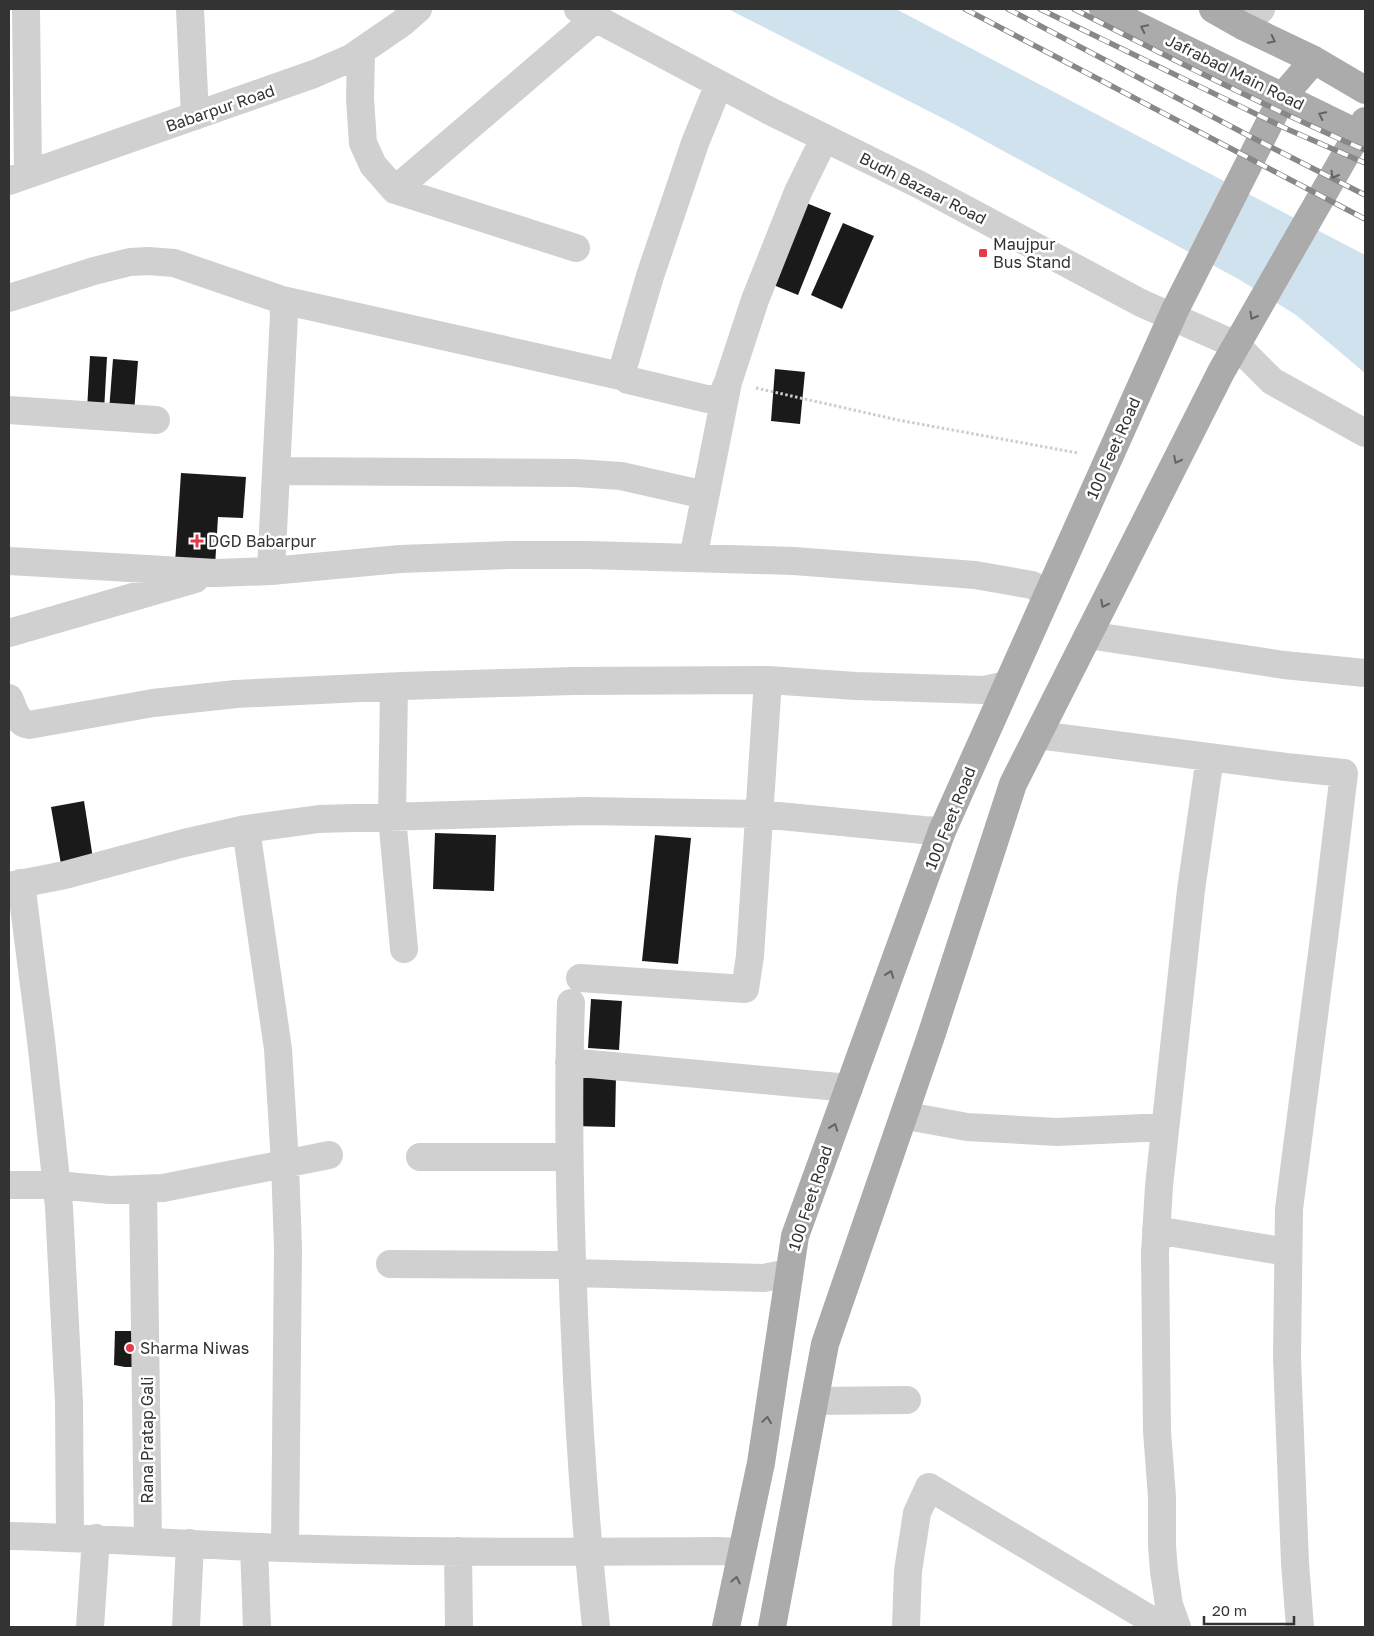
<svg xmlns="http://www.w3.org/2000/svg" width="1374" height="1636" font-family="'Golos Text',sans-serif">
  <rect width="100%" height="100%" fill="#fff"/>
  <path fill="#cfe2ee" d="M 728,9 L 896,9 L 1365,255 L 1365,373 L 1296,315 L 1240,280 L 954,124 Z"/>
  <path fill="#1a1a1a" d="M 799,200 L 831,213 L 798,295 L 766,282 Z
    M 843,223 L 874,236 L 842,309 L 811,295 Z
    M 90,356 L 107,357 L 104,411 L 87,410 Z
    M 113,359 L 138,361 L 134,413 L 109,411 Z
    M 775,369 L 805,372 L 800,424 L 771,421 Z
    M 181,473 L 246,477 L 243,518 L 218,517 L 215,566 L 175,563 Z
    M 84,801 L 94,865 L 62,870 L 51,807 Z
    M 435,833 L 496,835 L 494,891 L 433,889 Z
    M 655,835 L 691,838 L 678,964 L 642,961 Z
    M 591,999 L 622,1001 L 619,1050 L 588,1048 Z
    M 573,1074 L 616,1075 L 615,1127 L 572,1126 Z
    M 115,1331 L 146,1331 L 147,1367 L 125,1367 L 114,1365 Z"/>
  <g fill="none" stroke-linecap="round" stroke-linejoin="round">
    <path stroke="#cdcdcd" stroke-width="3" stroke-dasharray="2.5 2.5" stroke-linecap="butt" d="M 756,388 L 898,420 L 1078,453"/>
    <path stroke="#d0d0d0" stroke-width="28" d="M 26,9 L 28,173
      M 190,9 L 195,116
      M 578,9 L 766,109 L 920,185 L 1141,303 L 1236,345 L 1272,381 L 1365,433
      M 1243,26 L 1261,9
      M 361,51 L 360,99 L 363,143 L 373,165 L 395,190 L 576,248
      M 719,84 L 695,143 L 650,276 L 623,368 L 623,373 L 628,380 L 707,399 C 721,400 723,394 728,382 L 755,300 L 798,192 L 824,139
      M 9,181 L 314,74 L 351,58 L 402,23 L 418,9
      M 395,190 L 596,18
      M 9,298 L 94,271 L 130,262 L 148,261 L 174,263 L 282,300 L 284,315 L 271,571
      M 282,300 L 625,377
      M 9,410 L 156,420
      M 276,471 L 576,473 L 621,476 L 705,495
      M 693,558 L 728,382
      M 9,561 L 216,573 L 271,571 L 400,559 L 511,555 L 588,555 L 794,561 L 975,575 L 1032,585 L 1048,594
      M 9,633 L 195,579
      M 1088,635 L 1284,665 L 1365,673
      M 394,687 L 392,817 L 404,949
      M 9,698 C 14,708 16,723 29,725 L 153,703 L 236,694 L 402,686 L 574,681 L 768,680 L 856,686 L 984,690 L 1007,685
      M 1038,735 L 1286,767 L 1344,773 L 1328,907 L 1289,1209 L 1287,1358 L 1295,1563 L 1300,1627
      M 246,829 L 278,1049 L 285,1163 L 288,1249 L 285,1548
      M 21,883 L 41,1040 L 59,1207 L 69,1402 L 70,1537
      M 9,886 L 65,875 L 184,843 L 246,829 L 319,819 L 585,811 L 760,814 L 923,830 L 942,831
      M 580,978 L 745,989 L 750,956 L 768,680
      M 571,1003 C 567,1114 570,1225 575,1336 C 579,1434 586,1530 596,1627
      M 569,1062 L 849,1088
      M 905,1112 L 918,1118 L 967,1127 L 1057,1132 L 1165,1127
      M 420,1157 L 569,1157
      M 9,1185 L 57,1185 L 110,1190 L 163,1188 L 329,1155
      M 143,1189 L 148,1541
      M 1156,1230 L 1287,1252
      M 390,1264 L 571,1265
      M 572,1273 L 764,1278 L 788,1273
      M 815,1401 L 907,1400
      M 9,1536 C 101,1538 193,1545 285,1548 C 429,1553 573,1552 717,1551 L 741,1552
      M 254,1547 L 257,1627
      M 458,1551 L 459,1627
      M 90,1627 L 96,1538
      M 186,1627 L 190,1543
      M 906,1627 L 908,1571 L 917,1513 L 929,1487 L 1163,1627
      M 1177,1627 L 1169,1605 L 1164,1571 L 1162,1545 L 1162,1497 L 1157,1431 L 1155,1253 L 1159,1186 L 1191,890 L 1210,757"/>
    <path stroke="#ababab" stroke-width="28" d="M 1103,9 L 1365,137
      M 1213,9 L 1243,26 L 1314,60 L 1365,90
      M 726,1627 L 761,1463 L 795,1236 L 942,831 L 1175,310 L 1283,96 L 1314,60
      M 772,1627 L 825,1344 L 931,1036 L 1013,784 L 1221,372 L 1365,121"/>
    <defs>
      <path id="rail" d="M 965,9 L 1365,219
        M 1008,9 L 1253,138 L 1365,195
        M 1040,9 L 1287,129 L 1365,163
        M 1074,9 C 1170,58 1266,107 1365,150"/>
    </defs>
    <use href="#rail" stroke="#888" stroke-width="5.5"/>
    <use href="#rail" stroke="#fff" stroke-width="4" stroke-dasharray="11" stroke-linecap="butt"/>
  </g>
  <defs><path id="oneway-chevron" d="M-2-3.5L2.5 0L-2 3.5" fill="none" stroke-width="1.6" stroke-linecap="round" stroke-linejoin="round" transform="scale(1.25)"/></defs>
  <g stroke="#636363">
    <use href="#oneway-chevron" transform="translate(1144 28) rotate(-154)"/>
    <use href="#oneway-chevron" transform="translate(1272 40) rotate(26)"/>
    <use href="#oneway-chevron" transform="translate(1322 115) rotate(-154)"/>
    <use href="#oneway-chevron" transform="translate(1334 175) rotate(120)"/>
    <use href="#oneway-chevron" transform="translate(1253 316) rotate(120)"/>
    <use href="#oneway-chevron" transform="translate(1177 460) rotate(117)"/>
    <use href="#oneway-chevron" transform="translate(1104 604) rotate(117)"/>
    <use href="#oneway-chevron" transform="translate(890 974) rotate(-70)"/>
    <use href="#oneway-chevron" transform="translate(834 1127) rotate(-70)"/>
    <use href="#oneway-chevron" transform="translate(767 1420) rotate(-82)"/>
    <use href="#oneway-chevron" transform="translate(736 1580) rotate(-78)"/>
  </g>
  <g fill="#e63946" stroke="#fff" stroke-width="2">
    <rect x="978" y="248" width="10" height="10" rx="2.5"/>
    <path d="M194.5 533.5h5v5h5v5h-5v5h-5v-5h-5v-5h5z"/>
    <circle cx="130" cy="1348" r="5"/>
  </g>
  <g text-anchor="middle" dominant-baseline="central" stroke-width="5" stroke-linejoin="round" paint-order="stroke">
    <g font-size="16" fill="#333" stroke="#fff">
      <text transform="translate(1235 72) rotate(26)">Jafrabad Main Road</text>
      <text transform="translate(220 108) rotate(-19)">Babarpur Road</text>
      <text transform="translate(923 188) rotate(27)">Budh Bazaar Road</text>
      <text transform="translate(1113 448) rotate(-66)">100 Feet Road</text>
      <text transform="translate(950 818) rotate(-68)">100 Feet Road</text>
      <text transform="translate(810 1198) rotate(-72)">100 Feet Road</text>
      <text transform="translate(147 1440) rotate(-90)">Rana Pratap Gali</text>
    </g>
    <g font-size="16" fill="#333" stroke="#fff" text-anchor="start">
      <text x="993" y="244">Maujpur<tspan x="993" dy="18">Bus Stand</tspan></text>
      <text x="208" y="541">DGD Babarpur</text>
      <text x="140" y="1348">Sharma Niwas</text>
    </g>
  </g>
  <rect width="1374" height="1636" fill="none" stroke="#333333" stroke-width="20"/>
  <path d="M1204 1616v8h90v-8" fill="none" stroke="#333333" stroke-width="2.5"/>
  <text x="1212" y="1616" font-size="15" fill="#333333" stroke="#ffffff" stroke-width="4" paint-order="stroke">20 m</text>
</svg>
